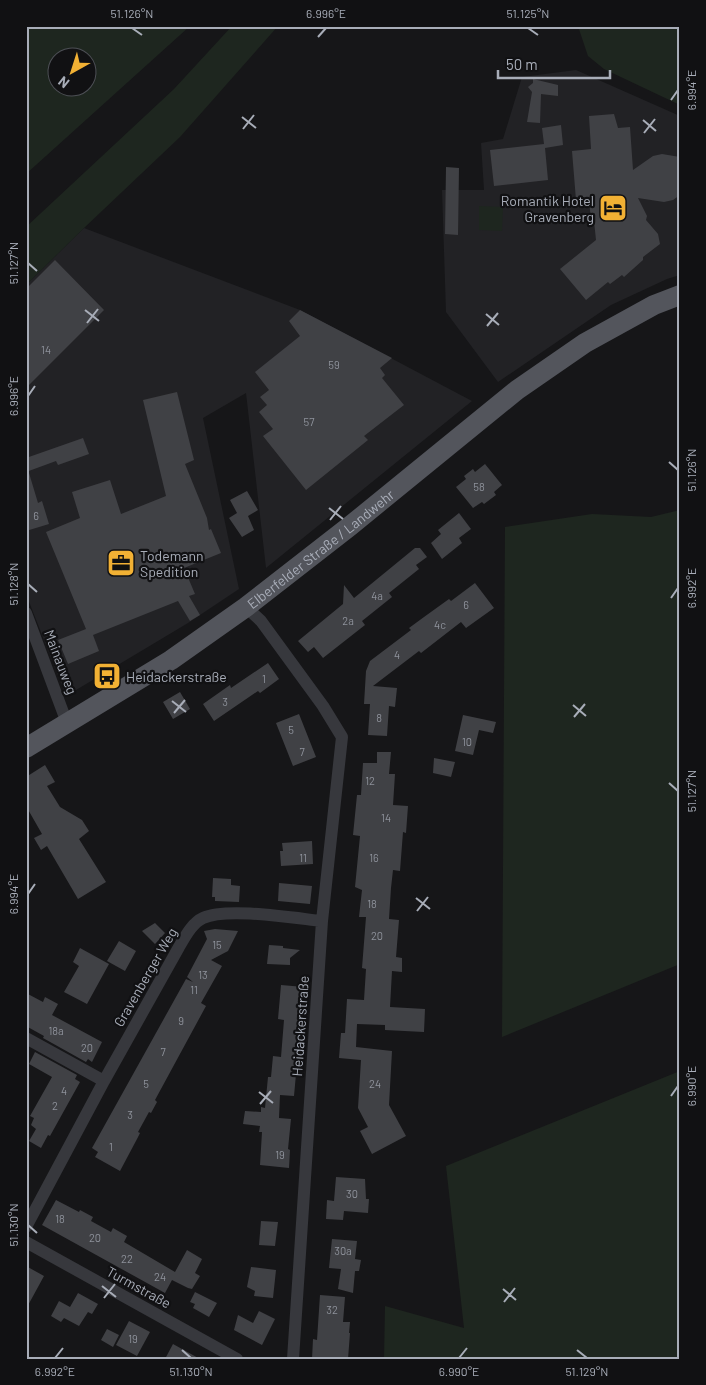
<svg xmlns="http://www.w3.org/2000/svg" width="706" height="1385" font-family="Barlow,sans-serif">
  <rect width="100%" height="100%" fill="#161618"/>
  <path fill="#222225" d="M 576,70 L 680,116 L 680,275 L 667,279 L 611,305 L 498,382 L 446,312 L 442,190 L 484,190 L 481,143 L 503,139 L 522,77 Z
    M 84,228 L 300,310 L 472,401 L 266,568 L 246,393 L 203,418 L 239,589 L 188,623 L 66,696 L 26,594 L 26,285 Z"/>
  <path fill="#1e261f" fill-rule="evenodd" d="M 26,26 L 190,26 L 26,174 ZM 58,58 L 88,58 L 88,88 L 58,88 Z
    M 232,26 L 278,26 L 180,137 L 84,228 L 26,285 L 26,227 L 174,89 Z
    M 578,26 L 680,26 L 680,105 L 604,69 L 588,56 Z
    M 479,206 L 503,207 L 502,231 L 479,230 Z
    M 680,510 L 680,964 L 502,1037 L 505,527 L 592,514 L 651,517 Z
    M 680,1071 L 680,1359 L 384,1359 L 385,1306 L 464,1328 L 446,1166 Z"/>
  <path fill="#404145" d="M 533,79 L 558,85 L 558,96 L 541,94 L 540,123 L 527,122 L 532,92 L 528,87 L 533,83 Z
    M 614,114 L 618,128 L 630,127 L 633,170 L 653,156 L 662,154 L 680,157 L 680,195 L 673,200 L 664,202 L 638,198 L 647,216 L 646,220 L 658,234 L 660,244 L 643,257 L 643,260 L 624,277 L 622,275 L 610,284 L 608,282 L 586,300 L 560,269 L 596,240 L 594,221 L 591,221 L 589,199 L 576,200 L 572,151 L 591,149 L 589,116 Z
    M 561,125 L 563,145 L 545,148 L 548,180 L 494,186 L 490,150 L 544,144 L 542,128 Z
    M 446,167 L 459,168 L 458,235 L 445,234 Z
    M 55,260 L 104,310 L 26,388 L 26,289 Z
    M 300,310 L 392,358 L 380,368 L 385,375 L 382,378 L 404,405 L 364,436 L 368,440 L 306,490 L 263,436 L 273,429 L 259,412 L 267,405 L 260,397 L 269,390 L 255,372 L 300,336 L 289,321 Z
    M 177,392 L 194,460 L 185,464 L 207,518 L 209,530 L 211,529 L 221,553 L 184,568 L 195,594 L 189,596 L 200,615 L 190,621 L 178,601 L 93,635 L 99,651 L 68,664 L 58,640 L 86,629 L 46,532 L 80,518 L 72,492 L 110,480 L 121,514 L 166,496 L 143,400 Z
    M 83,438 L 89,454 L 58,465 L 56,461 L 26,472 L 26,458 Z
    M 485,464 L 502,485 L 494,492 L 496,495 L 484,504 L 482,502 L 473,508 L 456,487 L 466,479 L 464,476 L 473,469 L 475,472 Z
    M 29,473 L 38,503 L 42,501 L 49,524 L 26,531 L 26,474 Z
    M 247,491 L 258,510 L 248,516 L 254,530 L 242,537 L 229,518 L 237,513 L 230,500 Z
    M 459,513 L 471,529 L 459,538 L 462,543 L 442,559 L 431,543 L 441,534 L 438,530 Z
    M 415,548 L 420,548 L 427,557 L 416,565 L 419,569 L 389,593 L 392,597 L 362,621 L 365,625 L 323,658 L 314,647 L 308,652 L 298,641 L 343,604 L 344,585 L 354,598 Z
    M 475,583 L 494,608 L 466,628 L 461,622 L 421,653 L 419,651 L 373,686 L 397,688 L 395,707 L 389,706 L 387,736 L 368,735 L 370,704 L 364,704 L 366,671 L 370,661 L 411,630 L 409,628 L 424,617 L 449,599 L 451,601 Z
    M 268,663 L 279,679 L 260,693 L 258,691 L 214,721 L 203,704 L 230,685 L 231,688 Z
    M 180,692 L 190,709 L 173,719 L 163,702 Z
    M 299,714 L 316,757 L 293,766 L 276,723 Z
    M 463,715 L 496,722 L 493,733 L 479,730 L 473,755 L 455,751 Z
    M 377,752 L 391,752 L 389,774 L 395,774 L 393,805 L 408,806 L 406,833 L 403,832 L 400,871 L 393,870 L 391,888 L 389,919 L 399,920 L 396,957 L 402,958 L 402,972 L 392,971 L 390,1007 L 425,1009 L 424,1032 L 385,1030 L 385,1025 L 357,1024 L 356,1047 L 392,1051 L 389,1105 L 406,1136 L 372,1154 L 360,1131 L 368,1127 L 358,1108 L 361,1060 L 339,1058 L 341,1033 L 345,1033 L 347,999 L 364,1000 L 366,969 L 362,968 L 366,917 L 359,917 L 362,890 L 355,887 L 360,836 L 353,835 L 357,795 L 361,795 L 363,763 L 377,763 Z
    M 434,758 L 455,762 L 451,777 L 433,773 Z
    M 45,765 L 55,782 L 47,786 L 60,807 L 82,820 L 89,831 L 79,839 L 106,882 L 78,899 L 47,846 L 41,850 L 34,838 L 42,834 L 26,806 L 26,777 Z
    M 312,841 L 313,864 L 281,866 L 280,851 L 283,851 L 282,843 Z
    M 213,878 L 231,879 L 231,885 L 240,886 L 239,902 L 215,901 L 215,897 L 212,897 Z
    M 279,883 L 312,886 L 310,904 L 278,901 Z
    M 155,923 L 165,933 L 155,944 L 142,931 Z
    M 215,929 L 238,931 L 228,951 L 211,960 L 222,966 L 201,1003 L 206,1006 L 155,1100 L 157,1102 L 151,1113 L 149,1112 L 138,1132 L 140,1133 L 137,1139 L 120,1171 L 95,1157 L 98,1152 L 92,1148 L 186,979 L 193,982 L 187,977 L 207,939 L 204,931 Z
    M 119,941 L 136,951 L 125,971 L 107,961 Z
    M 269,945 L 283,946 L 283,948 L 300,950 L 290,958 L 290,965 L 267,964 Z
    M 80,948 L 109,964 L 87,1004 L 64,992 L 79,966 L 73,962 Z
    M 281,985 L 304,987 L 294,1096 L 280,1095 L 279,1118 L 291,1119 L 288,1149 L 290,1150 L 289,1168 L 260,1165 L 262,1132 L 259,1132 L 260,1126 L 243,1124 L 245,1111 L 261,1112 L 261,1107 L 265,1108 L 268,1077 L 271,1077 L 273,1056 L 281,1057 L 284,1020 L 278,1019 Z
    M 26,993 L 43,1002 L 45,997 L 58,1004 L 52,1015 L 102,1042 L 92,1062 L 88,1059 L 86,1062 L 43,1038 L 44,1036 L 26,1026 Z
    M 35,1052 L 77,1075 L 75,1079 L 80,1082 L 50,1136 L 48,1135 L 41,1148 L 29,1141 L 36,1129 L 31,1125 L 34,1118 L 30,1116 L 52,1077 L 29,1064 Z
    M 336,1177 L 365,1179 L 366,1199 L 369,1199 L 368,1213 L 344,1211 L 343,1220 L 326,1219 L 327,1200 L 334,1201 Z
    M 56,1200 L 79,1212 L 80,1210 L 93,1217 L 91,1221 L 111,1232 L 113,1228 L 127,1236 L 124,1242 L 175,1272 L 187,1250 L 202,1259 L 195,1273 L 200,1276 L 192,1289 L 188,1288 L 172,1280 L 165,1293 L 42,1225 Z
    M 261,1221 L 278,1222 L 275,1246 L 259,1245 Z
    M 332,1239 L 357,1241 L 355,1259 L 361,1260 L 359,1271 L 355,1271 L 353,1293 L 338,1289 L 341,1269 L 329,1268 Z
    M 26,1266 L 44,1276 L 26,1309 Z
    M 251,1267 L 276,1270 L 273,1298 L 254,1296 L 255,1291 L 247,1287 Z
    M 195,1292 L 217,1303 L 209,1317 L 193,1308 L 195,1304 L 190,1302 Z
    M 78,1293 L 98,1304 L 92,1314 L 88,1312 L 79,1326 L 64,1318 L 61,1322 L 51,1316 L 59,1301 L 70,1307 Z
    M 320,1295 L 345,1297 L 343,1322 L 350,1322 L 349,1333 L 350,1333 L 348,1359 L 312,1359 L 313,1339 L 317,1340 Z
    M 259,1311 L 275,1319 L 262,1345 L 234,1330 L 238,1315 L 253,1323 Z
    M 129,1321 L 150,1332 L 137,1356 L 116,1345 Z
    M 107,1329 L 119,1335 L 113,1347 L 101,1340 Z
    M 173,1344 L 200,1359 L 165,1359 Z"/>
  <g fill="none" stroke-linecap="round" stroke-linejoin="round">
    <path stroke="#37383d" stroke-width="12" d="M 246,607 L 261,621 L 323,706 L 342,737 L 322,921 L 293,1359
      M 26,613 L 67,723
      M 26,1038 L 104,1081 L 179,947 C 185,937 192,923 203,918 C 227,907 294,918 322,921
      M 26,1227 L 104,1081
      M 26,1242 L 237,1359"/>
    <path stroke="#53555c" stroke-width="20" id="s1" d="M 26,748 L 171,660 L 246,607 L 350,526 L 517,390 L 585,343 L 654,305 L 680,295"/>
  </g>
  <path fill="none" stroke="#a8adb8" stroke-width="2" d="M 132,28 L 142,35M 528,28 L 538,35M 318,37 L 326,28M 671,100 L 678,90M 242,117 L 256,128M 643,120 L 656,131M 243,129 L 254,115M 644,133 L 655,119M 28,263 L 37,271M 85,310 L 99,321M 486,314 L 499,325M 87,323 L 98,309M 487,326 L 498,313M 28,396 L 35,386M 669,462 L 678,470M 329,508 L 343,519M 330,520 L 341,506M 28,584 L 37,592M 671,598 L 678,588M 172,701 L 186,712M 573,705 L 586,716M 174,713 L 185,700M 574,717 L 585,704M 669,783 L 678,791M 28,894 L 35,884M 416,898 L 430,909M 417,911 L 428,897M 259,1092 L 273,1103M 671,1096 L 678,1086M 260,1104 L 271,1091M 28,1225 L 37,1233M 102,1286 L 116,1297M 503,1289 L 516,1300M 104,1298 L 115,1284M 504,1302 L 515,1288M 182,1350 L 191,1358M 577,1350 L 587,1358M 55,1358 L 63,1348M 459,1358 L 467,1348"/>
  <defs>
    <symbol id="hotel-square" viewBox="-11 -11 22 22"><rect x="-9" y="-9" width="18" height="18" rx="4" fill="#f2b134" stroke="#111113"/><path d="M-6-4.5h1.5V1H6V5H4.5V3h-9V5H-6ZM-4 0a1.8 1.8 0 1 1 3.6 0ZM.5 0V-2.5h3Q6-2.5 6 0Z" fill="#111"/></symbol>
    <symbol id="office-square" viewBox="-11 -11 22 22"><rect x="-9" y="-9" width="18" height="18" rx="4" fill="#f2b134" stroke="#111113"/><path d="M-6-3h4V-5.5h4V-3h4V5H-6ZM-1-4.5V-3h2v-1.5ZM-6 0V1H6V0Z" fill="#111"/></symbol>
    <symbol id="bus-square" viewBox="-11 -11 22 22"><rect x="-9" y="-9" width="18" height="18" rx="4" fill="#f2b134" stroke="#111113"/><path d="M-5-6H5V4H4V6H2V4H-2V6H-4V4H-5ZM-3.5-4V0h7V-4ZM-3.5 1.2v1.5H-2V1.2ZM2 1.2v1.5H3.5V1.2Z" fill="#111"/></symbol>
  </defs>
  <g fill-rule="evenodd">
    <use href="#hotel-square" x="597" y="192" width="32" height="32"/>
    <use href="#office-square" x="105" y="547" width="32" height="32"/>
    <use href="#bus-square" x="91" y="660" width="32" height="32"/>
  </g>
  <g text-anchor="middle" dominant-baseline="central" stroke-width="4.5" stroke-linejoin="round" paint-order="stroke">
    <g font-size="11" fill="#8e929b">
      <text x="46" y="349">14</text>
      <text x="334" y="364">59</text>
      <text x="309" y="421">57</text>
      <text x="479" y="486">58</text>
      <text x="36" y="515">6</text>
      <text x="377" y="595">4a</text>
      <text x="466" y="604">6</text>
      <text x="348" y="620">2a</text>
      <text x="440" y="624">4c</text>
      <text x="397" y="654">4</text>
      <text x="264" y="678">1</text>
      <text x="225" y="701">3</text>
      <text x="379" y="717">8</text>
      <text x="291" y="729">5</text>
      <text x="467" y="741">10</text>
      <text x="302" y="751">7</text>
      <text x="370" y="780">12</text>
      <text x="386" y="817">14</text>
      <text x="303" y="857">11</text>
      <text x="374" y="857">16</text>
      <text x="372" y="903">18</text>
      <text x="377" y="935">20</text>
      <text x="217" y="944">15</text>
      <text x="203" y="974">13</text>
      <text x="194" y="989">11</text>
      <text x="181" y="1020">9</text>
      <text x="56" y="1030">18a</text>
      <text x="87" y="1047">20</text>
      <text x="163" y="1051">7</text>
      <text x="146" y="1083">5</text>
      <text x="375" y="1083">24</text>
      <text x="64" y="1090">4</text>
      <text x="55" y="1105">2</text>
      <text x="130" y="1114">3</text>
      <text x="111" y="1146">1</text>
      <text x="280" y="1154">19</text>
      <text x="352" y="1193">30</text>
      <text x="60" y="1218">18</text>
      <text x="95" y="1237">20</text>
      <text x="343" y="1250">30a</text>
      <text x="127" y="1258">22</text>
      <text x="160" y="1276">24</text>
      <text x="332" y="1309">32</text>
      <text x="133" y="1338">19</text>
    </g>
    <g font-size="14" fill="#a8adb8" stroke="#111113" text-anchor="start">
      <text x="594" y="200" text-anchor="end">Romantik Hotel<tspan x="594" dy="16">Gravenberg</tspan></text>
      <text x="140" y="555">Todemann<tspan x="140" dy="16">Spedition</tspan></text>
      <text x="126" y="676">Heidackerstraße</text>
    </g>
    <g font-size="14" fill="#a8adb8" stroke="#111113">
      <text stroke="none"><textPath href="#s1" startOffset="356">Elberfelder Straße / Landwehr</textPath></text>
      <text transform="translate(61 662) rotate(69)">Mainauweg</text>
      <text transform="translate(145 977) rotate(-60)">Gravenberger Weg</text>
      <text transform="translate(300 1026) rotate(-86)">Heidackerstraße</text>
      <text transform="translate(139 1287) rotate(29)">Turmstraße</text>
    </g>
  </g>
  <rect width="706" height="1385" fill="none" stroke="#111113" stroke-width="55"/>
  <g transform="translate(72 72) rotate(219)"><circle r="24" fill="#111113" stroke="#4d4f55"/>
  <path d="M0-4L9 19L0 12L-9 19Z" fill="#f2b134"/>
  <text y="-8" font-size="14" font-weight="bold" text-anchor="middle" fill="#a8adb8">N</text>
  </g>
  <path d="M498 70v8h112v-8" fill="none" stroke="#a8adb8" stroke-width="2.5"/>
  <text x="506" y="70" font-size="15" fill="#a8adb8" stroke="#111113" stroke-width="4" paint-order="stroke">50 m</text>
  <rect x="28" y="28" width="650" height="1330" fill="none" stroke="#a8adb8" stroke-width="2"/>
  <g font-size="12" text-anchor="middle" fill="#a8adb8">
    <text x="132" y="18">51.126°N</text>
    <text x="326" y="18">6.996°E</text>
    <text x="528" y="18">51.125°N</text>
    <text transform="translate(692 90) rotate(-90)" y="4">6.994°E</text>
    <text transform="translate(14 263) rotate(-90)" y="4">51.127°N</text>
    <text transform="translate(14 396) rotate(-90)" y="4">6.996°E</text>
    <text transform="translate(692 470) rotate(-90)" y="4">51.126°N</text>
    <text transform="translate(14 584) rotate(-90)" y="4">51.128°N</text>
    <text transform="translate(692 588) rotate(-90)" y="4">6.992°E</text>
    <text transform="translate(692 791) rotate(-90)" y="4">51.127°N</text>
    <text transform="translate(14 894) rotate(-90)" y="4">6.994°E</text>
    <text transform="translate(692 1086) rotate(-90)" y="4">6.990°E</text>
    <text transform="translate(14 1225) rotate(-90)" y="4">51.130°N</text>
    <text x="55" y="1376">6.992°E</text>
    <text x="191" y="1376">51.130°N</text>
    <text x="459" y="1376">6.990°E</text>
    <text x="587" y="1376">51.129°N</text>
  </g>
</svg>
